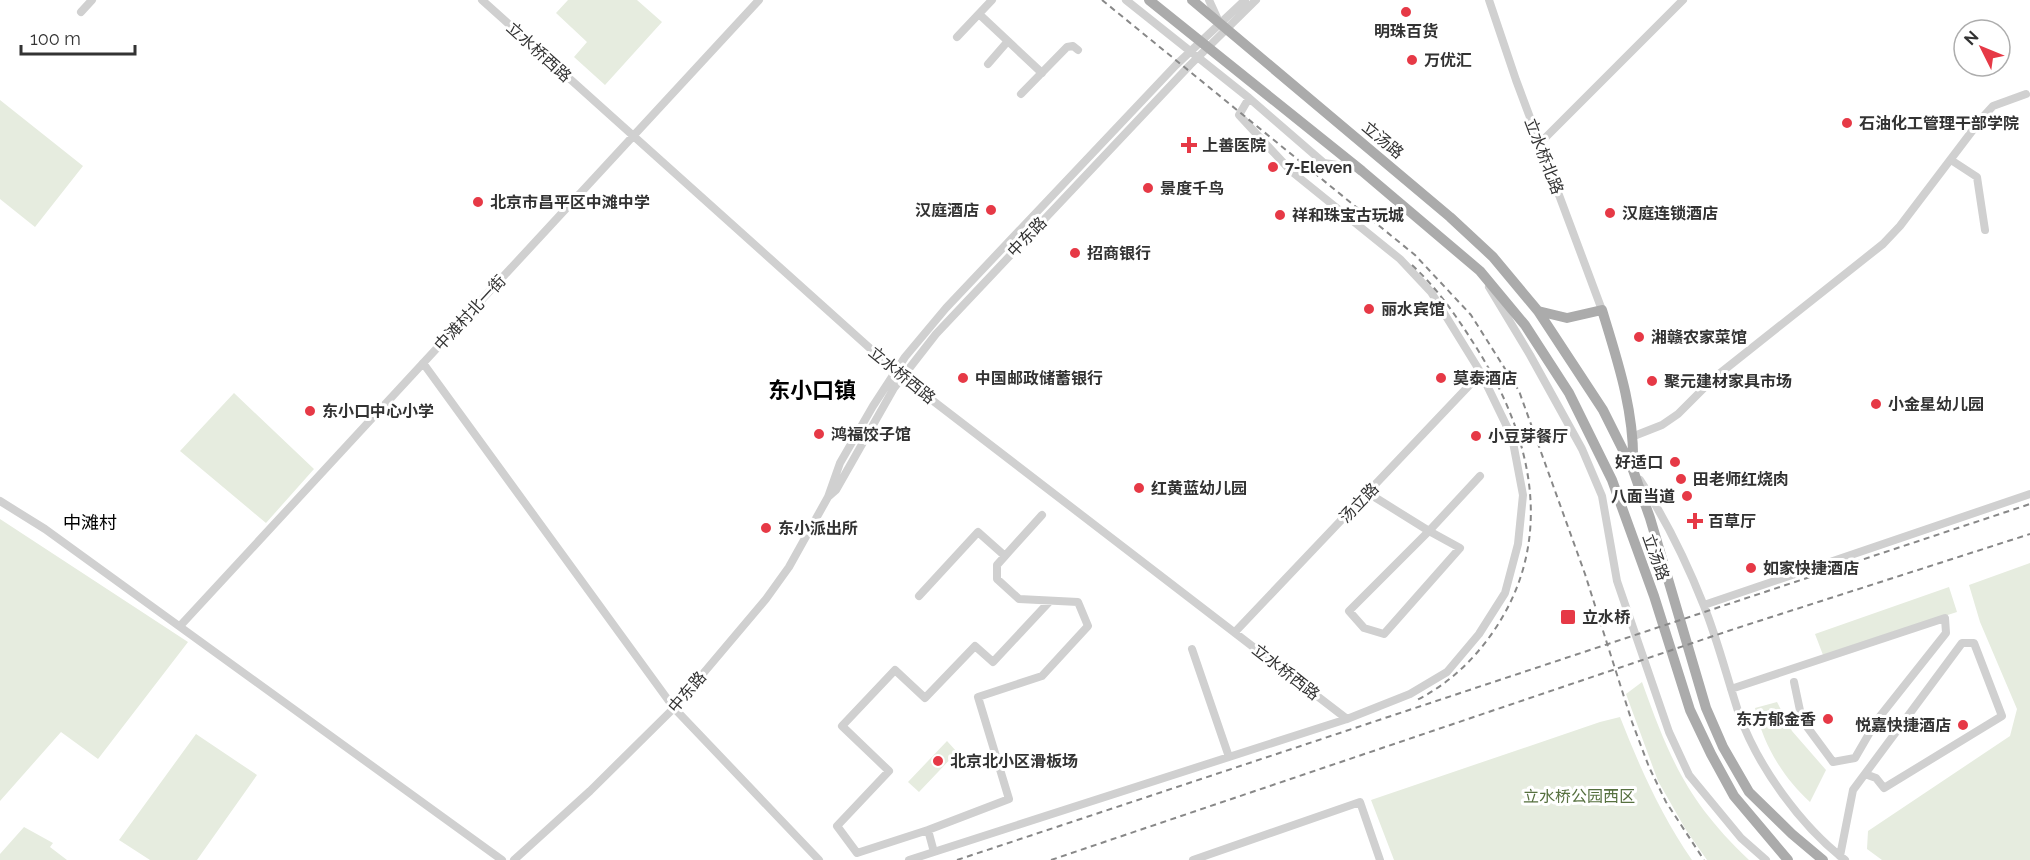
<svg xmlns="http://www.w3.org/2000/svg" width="2030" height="860" font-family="Raleway,'Noto Sans SC',sans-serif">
  <rect width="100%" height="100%" fill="#fff"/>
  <path fill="#e6ecdf" d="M 568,0 L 637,0 L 662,22 L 605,85 L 574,57 L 587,42 L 556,13 Z
    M 0,100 L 83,166 L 35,227 L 0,199 Z
    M 234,393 L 314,469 L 266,523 L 180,451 Z
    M 0,519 L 188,642 L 98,759 L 61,732 L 0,801 Z
    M 2030,563 L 2030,860 L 1882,860 L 1867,849 L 1868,831 L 2010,736 L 2017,709 L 1980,622 L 1969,585 Z
    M 1949,587 L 1957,612 L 1823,655 L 1815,634 Z
    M 1642,682 C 1670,760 1688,802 1749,860 L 1707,860 L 1686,830 L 1658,781 L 1626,694 Z
    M 1777,702 L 1792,731 L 1826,770 L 1810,802 C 1783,778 1763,744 1755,708 Z
    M 1620,717 C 1640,768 1661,815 1692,860 L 1394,860 L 1371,800 L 1600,722 Z
    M 196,734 L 257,775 L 197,860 L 150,860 L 119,840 Z
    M 947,741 L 957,752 L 919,792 L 908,782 Z
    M 24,827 L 53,843 L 50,847 L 67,860 L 0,860 L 0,854 Z"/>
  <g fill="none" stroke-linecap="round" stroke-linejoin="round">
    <path stroke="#d0d0d0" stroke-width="8" d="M 482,0 L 902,377 L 1347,719
      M 1126,0 L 1249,98 L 1324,163 L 1358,168
      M 1209,0 L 1219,22
      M 1489,0 L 1516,80 L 1602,310
      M 81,12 L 92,0
      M 979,14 L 1042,73
      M 957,37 L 992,0
      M 988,64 L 1008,41
      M 1021,94 L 1067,47 L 1073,46 L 1078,50
      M 1539,144 L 1683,0
      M 1951,160 L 1977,177 L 1985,230
      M 1489,287 L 1530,355 L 1582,449 L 1602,496 L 1617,581 L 1669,732 L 1689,775 L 1741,838 L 1766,860
      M 423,363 L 674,708 L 819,860
      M 1634,436 L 1662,425 L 1678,414 L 1714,378 L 1883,244 L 1900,226 L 1982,118 L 1993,106 L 2026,94
      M 1640,480 C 1665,518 1687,563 1704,606 C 1718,641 1727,678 1739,714 C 1758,767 1801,826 1845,860
      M 1368,493 L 1429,531 L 1480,476
      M 828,497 L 836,490 L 894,388 L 936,334 L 1190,65 L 1256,0
      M 0,501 L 45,529 L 502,860
      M 1429,531 L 1460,548 L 1384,634 L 1364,628 L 1349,611 Z
      M 919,596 L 978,532 L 1005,556 L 1042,515
      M 1704,605 L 2030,494
      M 180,626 L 759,0
      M 1235,632 L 1481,373
      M 1192,649 L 1229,757
      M 1731,689 L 1945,618 L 1946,633 L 1877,720 L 1855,758 L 1833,762 L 1802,720 L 1794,682
      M 928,830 L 857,853 L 837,826 L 889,771 L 842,726 L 895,670 L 925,698 L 975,646 L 993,662 L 1050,601
      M 934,852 L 928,830 L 1009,799 L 978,697 L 1042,676 L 1088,626 L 1078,602 L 1019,599 L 997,579 L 997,565 L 1005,556
      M 1840,856 L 1853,790 L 1962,643 L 1974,643 L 2002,716 L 1884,788 L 1876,778 L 1865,774
      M 514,860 L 590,791 L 674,708 L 766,599 L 789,567 L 828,497 L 840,463 L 873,406 L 905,357 L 946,308 L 1176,65 L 1245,0
      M 909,860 L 1347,719 L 1410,694 L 1447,672 L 1479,634 L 1505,593 L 1518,544 L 1523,495 L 1512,437 L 1481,373 L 1431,292 L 1400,259 L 1291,171 L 1239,115 L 1249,98
      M 1193,860 L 1360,802 L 1380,860"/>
    <path stroke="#ababab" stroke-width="10" d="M 1149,0 L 1362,171 L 1480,271 L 1525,325 L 1569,393 L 1612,480 L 1654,596 L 1690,710 L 1711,754 L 1734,796 L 1788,860
      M 1192,0 L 1450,217 L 1493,257 L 1538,311 L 1603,410 L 1633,470 L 1650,518 L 1706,708 L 1723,747 L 1749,792 L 1792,834 L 1823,860
      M 1538,311 L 1567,318 L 1602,310 C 1618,362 1635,413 1633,467"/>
    <path stroke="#888" stroke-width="2" stroke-dasharray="6 4.5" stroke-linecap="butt" d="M 1102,0 L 1415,255 L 1471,315 L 1519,391 L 1585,574 L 1632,722 L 1649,767 L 1666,802 L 1704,860
      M 1412,265 C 1438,289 1457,317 1476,347 C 1532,436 1557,539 1493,632 C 1473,661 1448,684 1417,700
      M 957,860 L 2030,504
      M 1051,860 L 1734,629 L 2030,534"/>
  </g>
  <g fill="#e63946" stroke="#fff" stroke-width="2">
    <circle cx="1406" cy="12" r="6"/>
    <circle cx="1412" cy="60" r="6"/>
    <circle cx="1847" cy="123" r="6"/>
    <path d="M1186 136h6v6h6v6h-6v6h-6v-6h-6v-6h6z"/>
    <circle cx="1273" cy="167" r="6"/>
    <circle cx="1148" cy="188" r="6"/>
    <circle cx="478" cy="202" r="6"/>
    <circle cx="991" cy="210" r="6"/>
    <circle cx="1610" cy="213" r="6"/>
    <circle cx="1280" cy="215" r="6"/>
    <circle cx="1075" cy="253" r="6"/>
    <circle cx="1369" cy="309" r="6"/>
    <circle cx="1639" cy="337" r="6"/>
    <circle cx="963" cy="378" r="6"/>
    <circle cx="1441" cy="378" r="6"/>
    <circle cx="1652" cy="381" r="6"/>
    <circle cx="1876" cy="404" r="6"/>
    <circle cx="310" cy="411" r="6"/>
    <circle cx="819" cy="434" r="6"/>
    <circle cx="1476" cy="436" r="6"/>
    <circle cx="1675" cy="462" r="6"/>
    <circle cx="1681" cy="479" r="6"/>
    <circle cx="1139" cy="488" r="6"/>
    <circle cx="1687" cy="496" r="6"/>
    <path d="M1692 512h6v6h6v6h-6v6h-6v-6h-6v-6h6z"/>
    <circle cx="766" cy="528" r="6"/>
    <circle cx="1751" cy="568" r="6"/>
    <rect x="1560" y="609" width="16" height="16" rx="3"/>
    <circle cx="1828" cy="719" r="6"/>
    <circle cx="1963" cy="725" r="6"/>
    <circle cx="938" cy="761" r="6"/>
  </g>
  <g text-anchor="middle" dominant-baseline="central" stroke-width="6" stroke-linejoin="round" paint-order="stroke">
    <g font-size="16" font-weight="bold" fill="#333" stroke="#fff" text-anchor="start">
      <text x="1406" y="31" text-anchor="middle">明珠百货</text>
      <text x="1424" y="60">万优汇</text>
      <text x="1859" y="123">石油化工管理干部学院</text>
      <text x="1202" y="145">上善医院</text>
      <text x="1285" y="167">7-Eleven</text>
      <text x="1160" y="188">景度千鸟</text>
      <text x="490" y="202">北京市昌平区中滩中学</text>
      <text x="979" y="210" text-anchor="end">汉庭酒店</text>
      <text x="1622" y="213">汉庭连锁酒店</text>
      <text x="1292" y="215">祥和珠宝古玩城</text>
      <text x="1087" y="253">招商银行</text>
      <text x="1381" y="309">丽水宾馆</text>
      <text x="1651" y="337">湘赣农家菜馆</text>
      <text x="975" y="378">中国邮政储蓄银行</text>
      <text x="1453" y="378">莫泰酒店</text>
      <text x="1664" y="381">聚元建材家具市场</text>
      <text x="1888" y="404">小金星幼儿园</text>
      <text x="322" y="411">东小口中心小学</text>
      <text x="831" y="434">鸿福饺子馆</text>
      <text x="1488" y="436">小豆芽餐厅</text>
      <text x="1663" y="462" text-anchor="end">好适口</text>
      <text x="1693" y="479">田老师红烧肉</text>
      <text x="1151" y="488">红黄蓝幼儿园</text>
      <text x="1675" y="496" text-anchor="end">八面当道</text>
      <text x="1708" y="521">百草厅</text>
      <text x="778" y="528">东小派出所</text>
      <text x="1763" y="568">如家快捷酒店</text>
      <text x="1582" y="617">立水桥</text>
      <text x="1816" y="719" text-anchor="end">东方郁金香</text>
      <text x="1951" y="725" text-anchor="end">悦嘉快捷酒店</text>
      <text x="950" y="761">北京北小区滑板场</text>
    </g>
    <g font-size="16" fill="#333" stroke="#fff">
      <text transform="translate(539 52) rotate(42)">立水桥西路</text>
      <text transform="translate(1383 140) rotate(40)">立汤路</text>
      <text transform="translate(1544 156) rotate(69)">立水桥北路</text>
      <text transform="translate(1027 237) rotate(-46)">中东路</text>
      <text transform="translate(470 313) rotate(-47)">中滩村北一街</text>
      <text transform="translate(902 375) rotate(39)">立水桥西路</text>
      <text transform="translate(1359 503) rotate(-46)">汤立路</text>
      <text transform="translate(1656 557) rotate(70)">立汤路</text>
      <text transform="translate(1286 672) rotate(38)">立水桥西路</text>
      <text transform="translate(687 692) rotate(-49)">中东路</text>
    </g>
    <g font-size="16" fill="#56703f" stroke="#fff">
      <text x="1579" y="796">立水桥公园西区</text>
    </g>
    <g font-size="18" fill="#000" stroke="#fff">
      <text x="90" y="522">中滩村</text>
    </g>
    <g font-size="22" font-weight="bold" fill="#000" stroke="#fff">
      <text x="812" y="390">东小口镇</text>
    </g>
  </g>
  <g transform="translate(1982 48) rotate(313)"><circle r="28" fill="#ffffff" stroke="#adadad" stroke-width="1.5"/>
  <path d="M0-4.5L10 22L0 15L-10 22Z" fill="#e63946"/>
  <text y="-9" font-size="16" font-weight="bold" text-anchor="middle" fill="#333333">N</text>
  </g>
  <path d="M21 45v9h114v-9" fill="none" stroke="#333333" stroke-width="3"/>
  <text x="30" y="45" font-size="18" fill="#333333" stroke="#ffffff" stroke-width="4.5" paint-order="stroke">100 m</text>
</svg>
